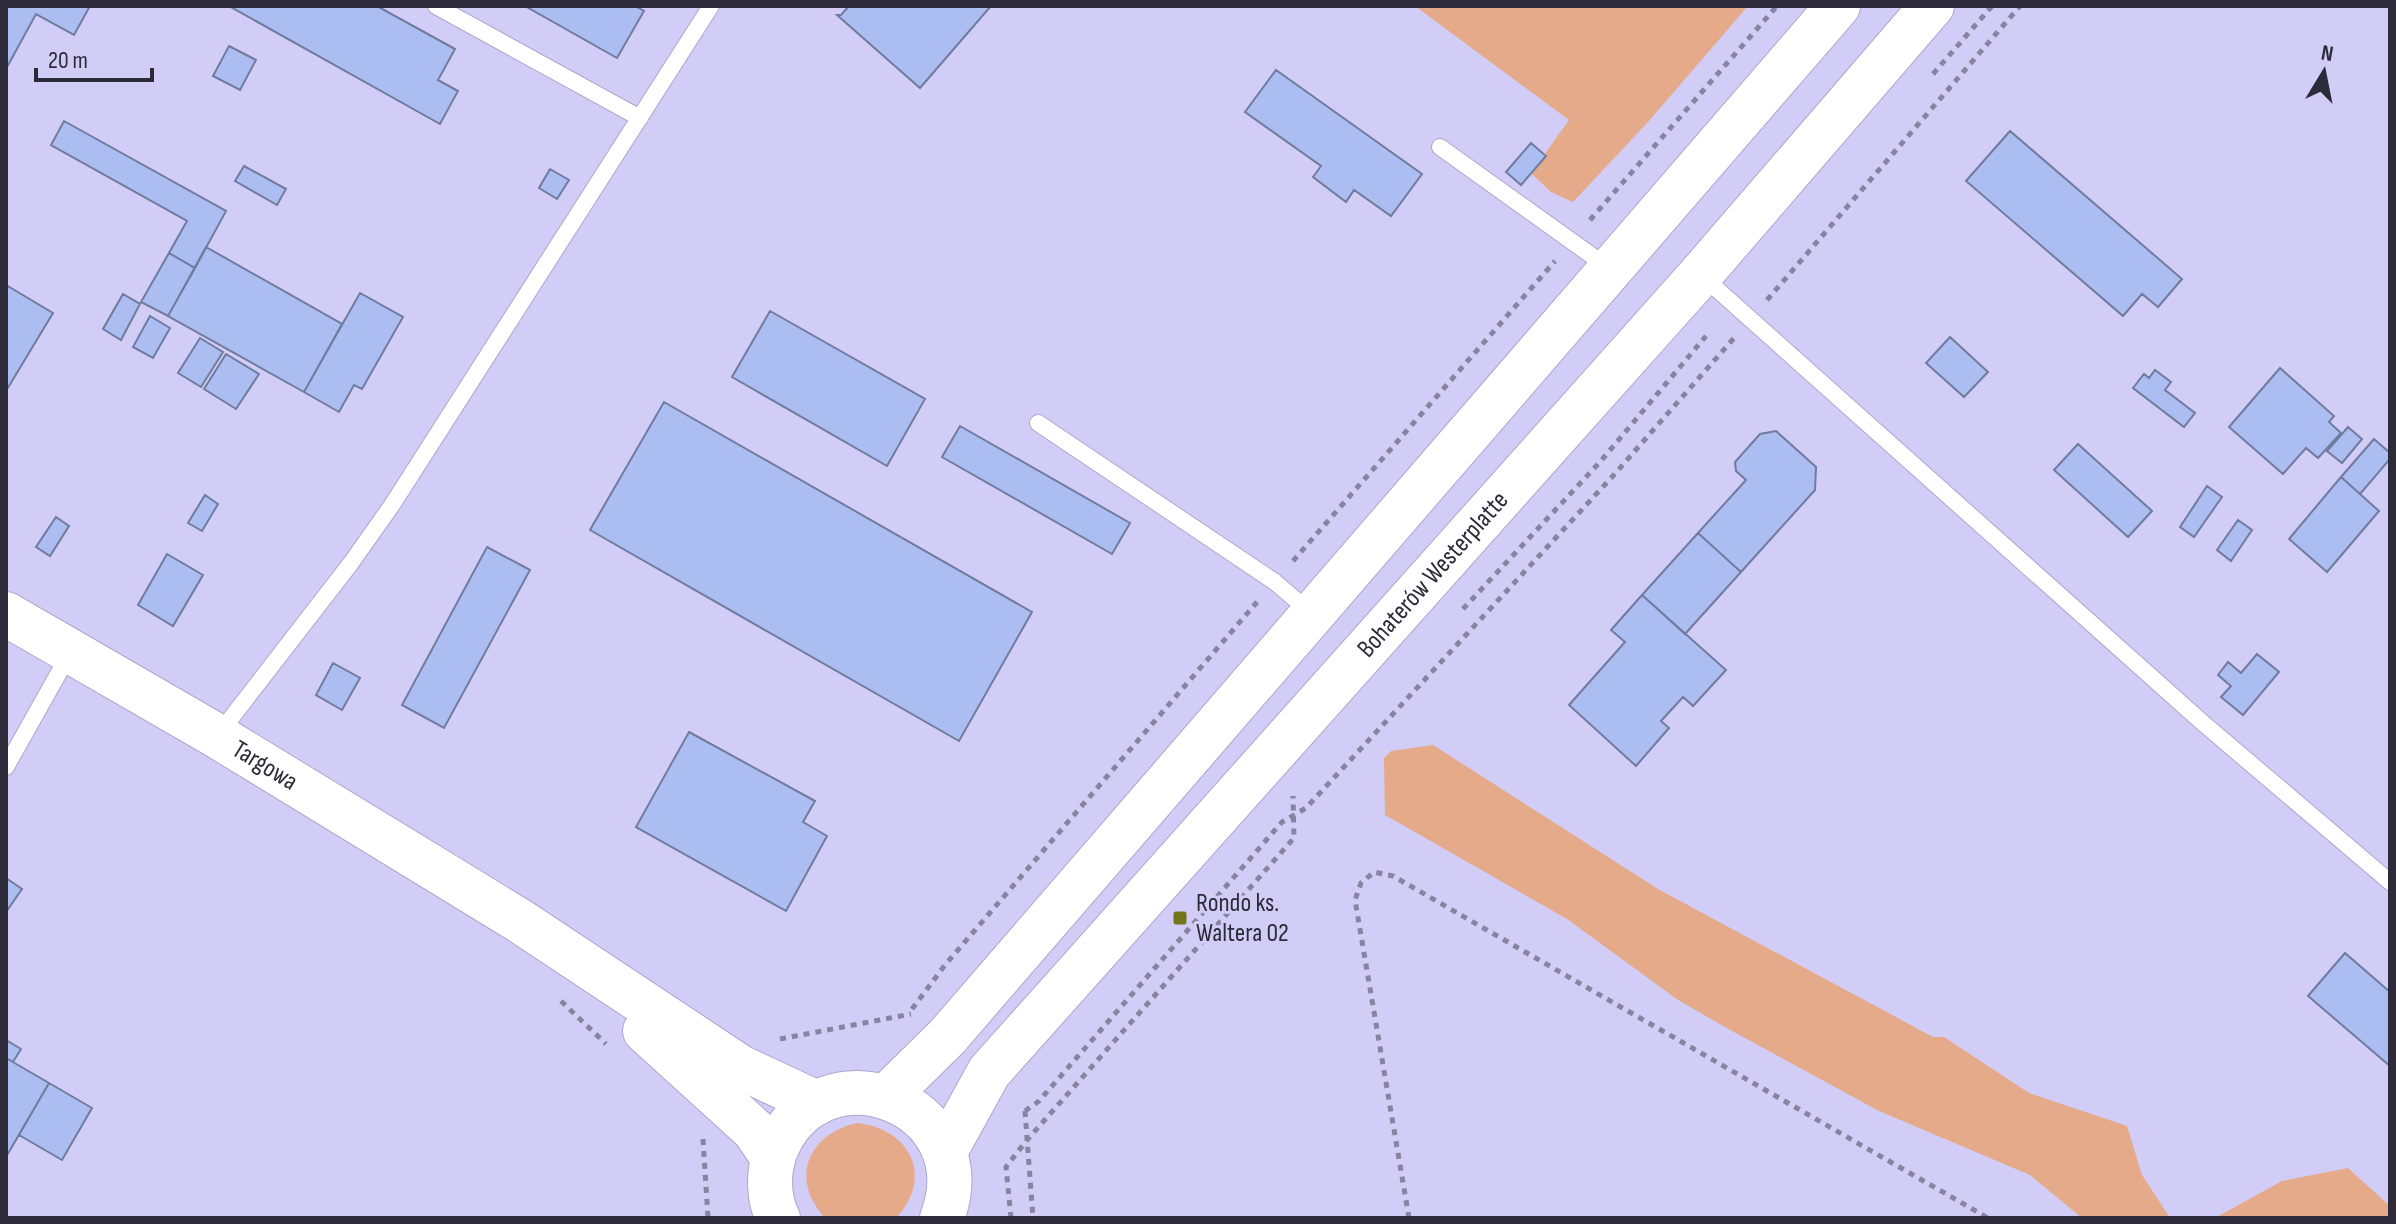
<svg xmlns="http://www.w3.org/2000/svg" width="2396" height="1224" font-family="'Sofia Sans Condensed',sans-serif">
  <rect width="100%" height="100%" fill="#d2cdf6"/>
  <path fill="#e4aa8a" d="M 1415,6 L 1748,6 L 1648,122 L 1573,202 L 1551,192 L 1531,173 L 1569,120 Z
    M 1433,745 L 1658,889 L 1933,1037 L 1944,1037 L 2029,1093 L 2127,1126 L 2142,1175 L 2170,1218 L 2082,1218 L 2030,1175 L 1879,1111 L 1732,1031 L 1678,1000 L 1567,919 L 1385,815 L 1384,758 L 1391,751 Z
    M 857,1123 C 911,1129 934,1177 896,1218 L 825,1218 C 789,1179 808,1134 857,1123 Z
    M 2348,1168 L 2390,1206 L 2390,1218 L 2215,1218 L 2282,1181 Z"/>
  <path fill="#abbdf1" stroke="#707b9e" stroke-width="2" d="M 6,6 L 90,6 L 74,35 L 36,14 L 6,69 Z
    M 229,6 L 377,6 L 455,49 L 438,80 L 458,91 L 440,124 Z
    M 525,6 L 635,6 L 644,11 L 617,58 Z
    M 849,6 L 991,6 L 920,88 L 837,15 L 841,15 Z
    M 229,46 L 256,60 L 240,90 L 213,76 Z
    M 1276,70 L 1422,174 L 1391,216 L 1354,190 L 1346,202 L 1313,177 L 1321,166 L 1245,112 Z
    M 64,121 L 226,211 L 195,268 L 169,253 L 187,221 L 51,145 Z
    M 2010,131 L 2182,279 L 2158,307 L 2142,294 L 2123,316 L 1966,181 Z
    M 1531,143 L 1546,156 L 1521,185 L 1506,172 Z
    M 244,166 L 286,189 L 277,205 L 235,181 Z
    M 550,169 L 569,180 L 557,199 L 539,188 Z
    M 206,247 L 342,324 L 304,392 L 168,316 Z
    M 169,253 L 195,268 L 168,316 L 141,302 Z
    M 6,285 L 53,313 L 6,391 Z
    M 360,293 L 403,317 L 362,389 L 354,385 L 339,412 L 304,392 Z
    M 123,294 L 140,304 L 121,340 L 103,329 Z
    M 770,311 L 925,399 L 887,466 L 732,377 Z
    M 150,316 L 170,328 L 153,358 L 133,347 Z
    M 1950,337 L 1988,372 L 1964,397 L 1926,363 Z
    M 200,338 L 223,352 L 201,387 L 178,373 Z
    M 226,354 L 259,374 L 236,409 L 204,389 Z
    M 2280,368 L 2334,416 L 2329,422 L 2341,433 L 2318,458 L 2306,448 L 2283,474 L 2229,427 Z
    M 2155,370 L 2171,382 L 2165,390 L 2195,413 L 2184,427 L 2133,388 L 2144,374 L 2149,378 Z
    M 664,402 L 1032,612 L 959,741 L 590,530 Z
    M 960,426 L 1130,523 L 1112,554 L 942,457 Z
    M 2348,427 L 2362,439 L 2342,463 L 2327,451 Z
    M 1776,431 L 1816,467 L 1815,490 L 1741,572 L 1698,533 L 1746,480 L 1736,471 L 1735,462 L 1760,434 Z
    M 2374,439 L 2390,453 L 2390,459 L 2360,494 L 2341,477 Z
    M 2078,444 L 2152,511 L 2128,537 L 2054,470 Z
    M 2341,477 L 2379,511 L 2327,572 L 2289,539 Z
    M 2207,486 L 2222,497 L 2194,537 L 2180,527 Z
    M 205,495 L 218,504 L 202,531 L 188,523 Z
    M 56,517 L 69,526 L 50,556 L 36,547 Z
    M 2238,520 L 2252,530 L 2231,561 L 2217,550 Z
    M 1698,533 L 1741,572 L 1685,634 L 1642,595 Z
    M 487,547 L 530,570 L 444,728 L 402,705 Z
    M 167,554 L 203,575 L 173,626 L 138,605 Z
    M 1642,595 L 1726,670 L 1693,706 L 1683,697 L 1661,721 L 1669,728 L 1636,766 L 1569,705 L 1625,642 L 1611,630 Z
    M 2257,654 L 2279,672 L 2243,715 L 2221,697 L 2231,686 L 2218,675 L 2228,662 L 2241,673 Z
    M 333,663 L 360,678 L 342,710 L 316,695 Z
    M 689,732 L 815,801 L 803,822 L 827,836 L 786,911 L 636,827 Z
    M 6,878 L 22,889 L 6,912 Z
    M 2345,953 L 2390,992 L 2390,1066 L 2308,996 Z
    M 6,1040 L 21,1049 L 13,1062 L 6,1058 Z
    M 6,1058 L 49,1083 L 6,1157 Z
    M 49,1083 L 92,1108 L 62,1160 L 19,1135 Z"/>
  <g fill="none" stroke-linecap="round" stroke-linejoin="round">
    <defs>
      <path id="lane" d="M 436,6 L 640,118
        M 1440,147 L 1609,268
        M 1701,275 L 2203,723 L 2390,882
        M 1038,423 L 1275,582 L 1311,613
        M 218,735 L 351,563 L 392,505 L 711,6
        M 6,767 L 70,653"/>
      <g id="secondary">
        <path id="s1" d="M 6,614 L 217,736 L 520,921 L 740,1067 L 817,1103"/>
        <path d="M 645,1031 L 754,1130 L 773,1158"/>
        <path d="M 887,1096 L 947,1037 L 1838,6"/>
        <path id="s2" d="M 945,1152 L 989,1072 L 1700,275 L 1932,6"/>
        <path d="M 778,1218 C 768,1199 768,1173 775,1152 C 819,1039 986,1103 942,1218"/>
      </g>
    </defs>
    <use href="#lane" stroke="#aba7ce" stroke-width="18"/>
    <use href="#secondary" stroke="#aba7ce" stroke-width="46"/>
    <path stroke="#8783a0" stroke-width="5" stroke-dasharray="6 6" stroke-linecap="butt" d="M 1933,74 L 1992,6
      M 1590,220 L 1777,6
      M 1767,300 L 2020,6
      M 1293,561 L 1555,261
      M 1463,609 L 1600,462 L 1706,336
      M 561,1001 L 606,1044
      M 912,1009 L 945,965 L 1257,602
      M 780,1039 L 911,1014
      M 1025,1111 L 1039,1101 L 1282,822 L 1306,808 L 1612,477 L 1734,338
      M 1025,1111 L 1033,1218
      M 703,1139 L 708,1218
      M 1011,1218 L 1006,1167 L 1027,1140 L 1294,838 L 1293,796
      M 1409,1218 L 1355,900 L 1361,883 L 1374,872 L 1393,876 L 1988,1218"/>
    <use href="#lane" stroke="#fff" stroke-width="16"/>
    <use href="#secondary" stroke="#fff" stroke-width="44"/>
  </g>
  <rect fill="#74751b" stroke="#d2cdf6" stroke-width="3" x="1172" y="910" width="16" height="16" rx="4"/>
  <g text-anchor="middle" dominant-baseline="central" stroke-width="6" stroke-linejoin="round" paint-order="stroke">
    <g font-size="26" fill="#2d2b3a" stroke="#d2cdf6">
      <text stroke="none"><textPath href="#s2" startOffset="758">Bohaterów Westerplatte</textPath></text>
      <text stroke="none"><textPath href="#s1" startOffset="300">Targowa</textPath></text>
    </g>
    <g font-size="26" fill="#2d2b3a" stroke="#d2cdf6" text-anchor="start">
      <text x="1196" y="903">Rondo ks.<tspan x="1196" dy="30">Waltera 02</tspan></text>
    </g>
  </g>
  <rect width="2396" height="1224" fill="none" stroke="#2d2b3a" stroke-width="16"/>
  <g transform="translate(2324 72) rotate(10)" stroke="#d2cdf6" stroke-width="6" paint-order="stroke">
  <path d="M0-6L14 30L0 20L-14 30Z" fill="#2d2b3a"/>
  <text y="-12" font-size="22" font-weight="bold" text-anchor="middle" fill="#2d2b3a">N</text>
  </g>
  <path d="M36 68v12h116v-12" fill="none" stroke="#2d2b3a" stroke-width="4"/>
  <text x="48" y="68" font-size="24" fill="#2d2b3a" stroke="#d2cdf6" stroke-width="6" paint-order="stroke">20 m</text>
</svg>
